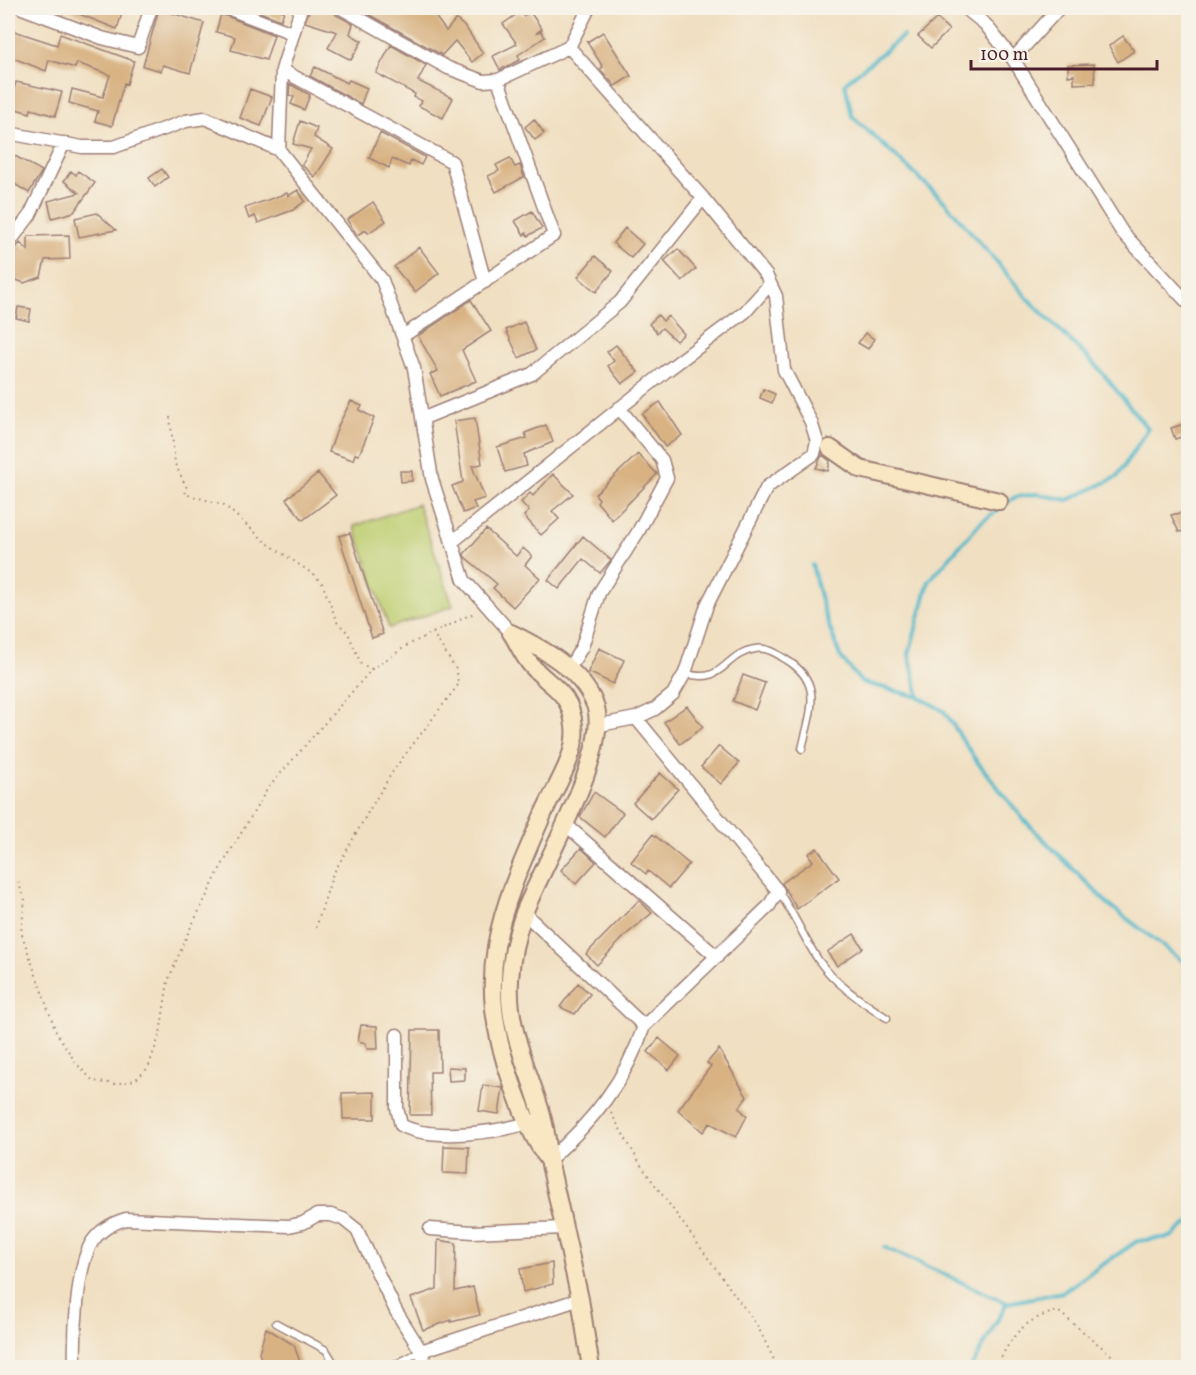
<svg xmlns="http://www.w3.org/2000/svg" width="1196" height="1375" font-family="Vollkorn,serif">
  <rect width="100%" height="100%" fill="#f7f3e8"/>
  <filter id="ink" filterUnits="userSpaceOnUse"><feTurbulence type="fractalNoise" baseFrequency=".0167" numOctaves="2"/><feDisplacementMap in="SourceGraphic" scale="12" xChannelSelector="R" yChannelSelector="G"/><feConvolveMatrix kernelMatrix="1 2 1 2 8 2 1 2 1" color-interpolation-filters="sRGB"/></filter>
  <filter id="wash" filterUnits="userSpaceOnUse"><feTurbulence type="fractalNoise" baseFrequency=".008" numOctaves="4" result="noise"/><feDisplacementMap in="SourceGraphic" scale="24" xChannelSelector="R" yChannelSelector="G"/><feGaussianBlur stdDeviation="1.35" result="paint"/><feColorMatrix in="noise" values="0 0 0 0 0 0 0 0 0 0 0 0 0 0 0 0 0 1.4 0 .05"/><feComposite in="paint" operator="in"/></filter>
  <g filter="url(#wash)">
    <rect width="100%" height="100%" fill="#f0dfc1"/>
    <path fill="#bece71" stroke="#84764e" stroke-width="1.5" d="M 418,504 L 453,606 L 389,628 L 354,526 Z"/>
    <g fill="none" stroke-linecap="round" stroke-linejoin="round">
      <path stroke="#4bb6c8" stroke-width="4" d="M 903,36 L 845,83 L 852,116 L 945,202 L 1029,300 L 1099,369 L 1148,429 L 1117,477 L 1068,500 L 1036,494 L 1015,497 L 981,522 L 929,581 L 909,654 L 919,697
        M 812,565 L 824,612 L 840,656 L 861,682 L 919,697 L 944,711 L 975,759 L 1025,821 L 1109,905 L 1188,965
        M 884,1247 L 1007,1303 L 1063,1292 L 1137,1241 L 1171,1237 L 1188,1223
        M 971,1368 L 1007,1303"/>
    </g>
    <g id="blocks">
      <path fill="#d8b283" d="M 64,8 L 117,8 L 123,10 L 117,29 Z
        M 249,8 L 275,8 L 284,11 L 281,20 Z
        M 310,8 L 333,9 L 336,15 L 353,24 L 350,34 L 362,41 L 351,60 L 328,48 L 337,32 L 305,22 Z
        M 357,8 L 429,8 L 446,31 L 456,19 L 466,28 L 483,53 L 472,62 L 455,41 L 442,55 Z
        M 159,9 L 204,23 L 190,73 L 163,65 L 161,71 L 143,66 Z
        M 520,12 L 523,16 L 530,12 L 542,29 L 536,33 L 541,31 L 545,37 L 518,55 L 520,60 L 500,70 L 493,56 L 517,44 L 503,24 Z
        M 221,14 L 274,35 L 266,60 L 231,50 L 235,37 L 216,32 Z
        M 937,18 L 949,30 L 931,48 L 918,36 Z
        M 8,29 L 57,45 L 60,34 L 134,61 L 127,84 L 124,83 L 112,126 L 95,121 L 98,111 L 69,103 L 72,89 L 103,97 L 110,75 L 77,63 L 75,68 L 49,60 L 46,71 L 8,56 Z
        M 603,32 L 631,76 L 615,86 L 600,69 L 603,67 L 587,42 Z
        M 1123,36 L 1134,51 L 1118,62 L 1109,46 Z
        M 391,45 L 426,65 L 418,81 L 453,98 L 443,118 L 419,106 L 422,101 L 414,97 L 415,94 L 376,73 Z
        M 1094,64 L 1095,83 L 1074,84 L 1074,75 L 1068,76 L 1068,65 Z
        M 315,67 L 347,83 L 349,80 L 367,88 L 361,104 L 310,76 Z
        M 16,82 L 62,92 L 55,116 L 31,109 L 30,113 L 9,107 Z
        M 290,84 L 310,95 L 304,110 L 291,104 L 294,97 L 289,95 Z
        M 250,89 L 272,97 L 261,126 L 240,118 Z
        M 534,119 L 544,133 L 535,140 L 525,127 Z
        M 300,121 L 317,128 L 314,137 L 333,149 L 315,177 L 302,165 L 311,149 L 293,144 Z
        M 380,133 L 425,157 L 421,165 L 411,160 L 409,166 L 392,159 L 389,168 L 369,158 Z
        M 8,152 L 42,171 L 29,193 L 8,180 Z
        M 510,158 L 515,167 L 520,165 L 524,177 L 496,192 L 488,176 L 499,171 L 496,165 Z
        M 162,169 L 168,177 L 155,187 L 149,178 Z
        M 71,171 L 76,175 L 78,171 L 95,183 L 74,212 L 52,218 L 48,201 L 79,193 L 64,181 Z
        M 298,190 L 305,201 L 293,210 L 258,223 L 255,216 L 249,219 L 245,208 L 287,193 L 288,196 Z
        M 373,202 L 386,221 L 368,233 L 366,230 L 357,235 L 347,220 Z
        M 532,211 L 542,228 L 528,236 L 526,233 L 524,235 L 515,221 Z
        M 97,213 L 116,230 L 79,237 L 75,218 Z
        M 625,228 L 643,244 L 631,258 L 613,243 Z
        M 69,235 L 70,259 L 45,260 L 41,277 L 24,283 L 8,277 L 11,254 L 20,243 L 28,250 L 28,236 Z
        M 419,247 L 439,273 L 415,292 L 394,267 Z
        M 678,249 L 696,269 L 682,281 L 664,261 Z
        M 595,256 L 613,271 L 596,292 L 578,277 Z
        M 471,300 L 491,331 L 462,350 L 476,381 L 440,396 L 430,374 L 438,371 L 418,336 Z
        M 18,307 L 31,309 L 29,321 L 16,318 Z
        M 658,315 L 663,321 L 668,316 L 684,334 L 676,341 L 662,328 L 657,333 L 649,324 Z
        M 524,322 L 536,350 L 519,358 L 506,330 Z
        M 865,333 L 874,339 L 868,349 L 858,343 Z
        M 616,345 L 638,372 L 622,384 L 608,366 L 614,361 L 607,352 Z
        M 763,389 L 775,394 L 772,403 L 760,398 Z
        M 351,401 L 362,406 L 359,410 L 374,418 L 359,455 L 355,454 L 353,460 L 329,452 L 339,424 Z
        M 660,402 L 682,435 L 665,447 L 642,414 Z
        M 475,418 L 482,464 L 472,466 L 485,498 L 473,502 L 476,508 L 463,513 L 452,486 L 463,482 L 454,421 Z
        M 1184,424 L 1188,435 L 1175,439 L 1171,428 Z
        M 546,425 L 553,442 L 524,454 L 527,466 L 505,472 L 497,447 L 527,438 L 525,433 Z
        M 638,454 L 657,474 L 612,520 L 597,502 L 599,499 L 595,494 Z
        M 822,455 L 830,461 L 828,471 L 816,468 Z
        M 400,471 L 412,471 L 412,481 L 401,482 Z
        M 318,473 L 336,495 L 303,520 L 286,499 Z
        M 553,474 L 573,494 L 552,511 L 559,519 L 541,535 L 524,516 L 529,511 L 521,502 L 530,493 L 533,496 Z
        M 1188,511 L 1188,531 L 1179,532 L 1171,515 Z
        M 486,529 L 516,556 L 523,548 L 532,556 L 525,565 L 540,578 L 513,607 L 493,588 L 497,584 L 465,557 L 464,554 Z
        M 350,533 L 383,634 L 372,638 L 339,536 Z
        M 583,536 L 611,560 L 600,573 L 583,559 L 559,589 L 548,580 Z
        M 599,648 L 624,660 L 613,684 L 588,672 Z
        M 743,675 L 765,683 L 755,710 L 733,701 Z
        M 687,706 L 703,727 L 680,744 L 664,722 Z
        M 719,746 L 739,763 L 721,784 L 701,767 Z
        M 660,773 L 678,789 L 651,819 L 633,803 Z
        M 594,792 L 623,813 L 605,837 L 580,817 Z
        M 653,834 L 689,864 L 669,888 L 648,871 L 646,874 L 631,862 Z
        M 581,848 L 596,862 L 576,884 L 561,870 Z
        M 817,848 L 839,878 L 797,909 L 782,883 L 813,861 L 808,854 Z
        M 639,900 L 652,913 L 627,934 L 597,965 L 586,954 Z
        M 854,934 L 863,948 L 837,966 L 827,952 Z
        M 578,983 L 590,994 L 575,1014 L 560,1007 Z
        M 361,1025 L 377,1026 L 378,1049 L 367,1049 L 366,1043 L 358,1041 Z
        M 412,1030 L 439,1030 L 440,1072 L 430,1072 L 431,1115 L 410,1115 Z
        M 659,1038 L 680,1056 L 669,1070 L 648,1052 Z
        M 719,1049 L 747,1097 L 739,1108 L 747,1116 L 736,1137 L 710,1123 L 703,1132 L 678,1110 L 711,1066 L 707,1063 Z
        M 448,1067 L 465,1068 L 465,1080 L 449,1081 Z
        M 483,1085 L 503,1088 L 499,1114 L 479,1111 Z
        M 375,1092 L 375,1119 L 343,1119 L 342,1093 Z
        M 444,1146 L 469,1147 L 468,1174 L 443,1173 Z
        M 438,1240 L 456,1243 L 455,1291 L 473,1287 L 480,1315 L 451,1322 L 451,1320 L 423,1330 L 411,1298 L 437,1289 Z
        M 552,1263 L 553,1284 L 523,1292 L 520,1269 Z
        M 266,1328 L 294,1345 L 302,1368 L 264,1368 L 259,1353 Z"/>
    </g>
  </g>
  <g filter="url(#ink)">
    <use href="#blocks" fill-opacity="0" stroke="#9d7f76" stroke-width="1.5"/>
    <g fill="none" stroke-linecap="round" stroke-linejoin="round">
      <defs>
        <path id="lane" d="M 685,673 C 724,686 723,654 755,649 C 767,647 776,653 785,659 C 825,682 810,712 802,749
          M 778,891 C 794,913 804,939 819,961 C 836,985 863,1002 887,1018
          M 276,1323 L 326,1350 L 337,1368
          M 389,1368 L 421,1351"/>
        <path id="street" d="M 22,8 L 102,38 L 138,47 L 151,8
          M 227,8 L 292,33
          M 341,8 L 448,68 L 483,81 L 498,80 L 569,47 L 589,8
          M 965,8 L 985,24 L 1013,59 L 1122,232 L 1188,303
          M 569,47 L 703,198 L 766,275 L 776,296 L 784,370 L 811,422 L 817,441 L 814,454 L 767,487 L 707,605 L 685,673 L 673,694 L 655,709 L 636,718 L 600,725
          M 1013,59 L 1059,8
          M 282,70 L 452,162 L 485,282
          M 8,133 L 82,147 L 114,147 L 186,121 L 205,118 L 279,150 L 382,280 L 414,368 L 432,479 L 464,580 L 511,633
          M 279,150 L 282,70 L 301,8
          M 8,244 L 30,215 L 64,143
          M 403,336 L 554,235 L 498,80
          M 424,418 L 532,374 L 620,302 L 703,198
          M 452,542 L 665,372 L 745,312 L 770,284
          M 568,670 L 582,647 L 599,593 L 638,532 L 667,478 L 662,460 L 619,408
          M 564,823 L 717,957
          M 524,913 L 644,1026
          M 397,1035 L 397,1108 L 401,1125 C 431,1142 502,1132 534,1121
          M 549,1160 C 591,1123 626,1081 644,1026 L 769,906 L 778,891 L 636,718
          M 430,1229 L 473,1232 L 563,1228
          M 421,1351 L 580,1299
          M 75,1368 C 74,1337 76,1267 92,1242 C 100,1230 112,1223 126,1219 L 289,1226 L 303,1223 L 317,1215 L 331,1215 L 343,1219 L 357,1230 L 396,1311 L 421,1351 L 427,1368"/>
        <path id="secondary" d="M 830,448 L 860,469 L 999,501
          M 511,633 C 543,649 581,669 595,705 C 612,748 542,867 524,913 C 516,935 511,956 510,980 C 506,1047 547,1095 549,1160 L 580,1299 L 591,1368
          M 512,634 C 518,644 523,656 531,665 C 551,688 570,690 574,726 C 578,755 555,787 544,812 C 500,912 472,973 512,1083 C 522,1110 531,1137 549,1160"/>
      </defs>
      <use href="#lane" stroke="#9d7f76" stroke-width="9"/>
      <use href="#street" stroke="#9d7f76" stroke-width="15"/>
      <use href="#secondary" stroke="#9d7f76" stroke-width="20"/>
      <path stroke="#9d7f76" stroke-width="2" stroke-dasharray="1.5 4.5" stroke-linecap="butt" d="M 170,417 L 175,464 L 187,488 L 185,494 L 224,505 L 267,543 L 313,574 L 322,583 L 337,622 L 348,633 L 361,664 L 372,669
        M 18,882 L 25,900 L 21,932 L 56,1032 L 76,1063 L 93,1081 L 115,1084 L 135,1080 L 148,1068 L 160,1034 L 168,981 L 187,935 L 221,867 L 268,788 L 372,669 L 408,645 L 476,612
        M 316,928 L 332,876 L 371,807 L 395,768 L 458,685 L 457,671 L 433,633
        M 611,1113 L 640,1164 L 758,1327 L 778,1368
        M 996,1368 C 1011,1336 1023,1319 1058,1311 L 1127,1368"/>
      <use href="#lane" stroke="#fff" stroke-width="6"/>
      <use href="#street" stroke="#fff" stroke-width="12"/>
      <use href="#secondary" stroke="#f9e7c3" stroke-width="16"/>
    </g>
  </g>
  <rect width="1196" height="1375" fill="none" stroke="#f7f3e8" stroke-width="30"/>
  <path d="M971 60v9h186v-9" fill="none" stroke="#4a1f2b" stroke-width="3"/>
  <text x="980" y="60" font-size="18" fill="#4a1f2b" stroke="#f7f3e8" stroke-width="4.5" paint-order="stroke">100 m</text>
</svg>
